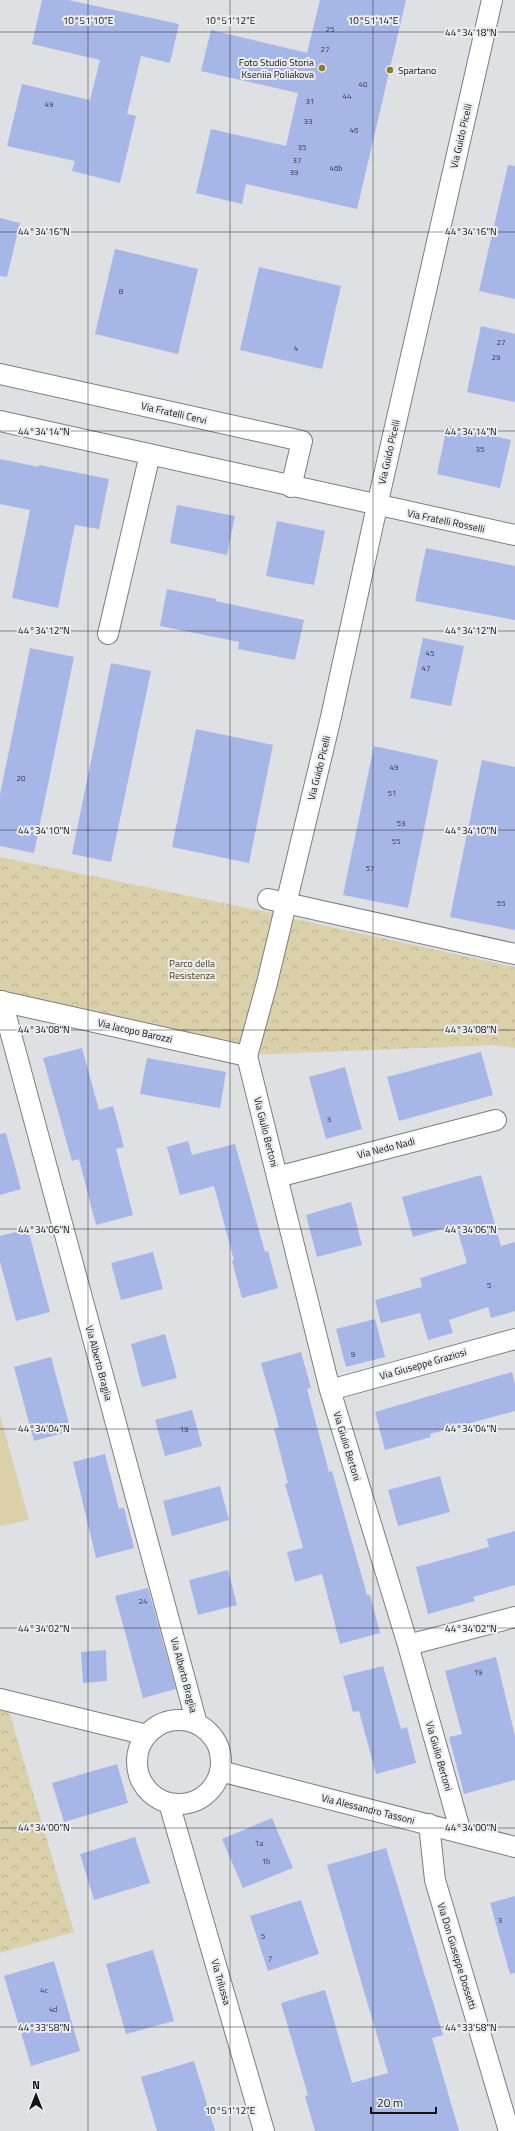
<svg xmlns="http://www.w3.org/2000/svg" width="515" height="2131" font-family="'Titillium Web',sans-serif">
  <defs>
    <pattern id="park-crowns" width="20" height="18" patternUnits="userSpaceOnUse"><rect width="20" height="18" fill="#dad1ab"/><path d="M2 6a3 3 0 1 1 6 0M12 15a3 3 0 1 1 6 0" fill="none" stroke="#bab392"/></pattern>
  </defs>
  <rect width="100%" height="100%" fill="#dee0e3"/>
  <path fill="#dad1ab" d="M 0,1415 L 29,1520 L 0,1526 Z"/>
  <path fill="url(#park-crowns)" d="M 0,857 L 282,915 L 244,1053 L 0,998 Z
    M 285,917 L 515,967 L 515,1048 L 495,1045 L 250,1055 Z
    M 0,1705 L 8,1708 L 74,1932 L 0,1953 Z"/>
  <path fill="#a6b6e7" d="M 42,0 L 68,0 L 179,24 L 170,63 L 141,56 L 127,114 L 136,116 L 120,183 L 72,171 L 75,161 L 7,146 L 22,84 L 90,100 L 100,60 L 32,44 Z
    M 320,0 L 406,0 L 357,209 L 246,184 L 242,204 L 196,193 L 211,129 L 286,146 L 298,93 L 201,71 L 211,30 L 307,53 Z
    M 508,165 L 515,166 L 515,299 L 479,291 Z
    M 0,218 L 20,223 L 7,277 L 0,276 Z
    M 115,249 L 198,269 L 178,354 L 95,334 Z
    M 259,267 L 341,286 L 322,369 L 240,350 Z
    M 481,326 L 515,334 L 515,402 L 467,392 Z
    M 447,426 L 511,440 L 500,488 L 437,474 Z
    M 0,459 L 39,467 L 39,465 L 109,479 L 99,529 L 75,525 L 58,608 L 12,598 L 30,510 L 0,504 Z
    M 177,505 L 235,516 L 227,555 L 170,543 Z
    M 277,521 L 325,531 L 314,585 L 266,576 Z
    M 426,548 L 515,566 L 515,620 L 415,601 Z
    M 167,589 L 216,599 L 216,601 L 304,620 L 295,660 L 238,649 L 239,642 L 160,626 Z
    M 423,638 L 464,646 L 451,706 L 410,698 Z
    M 30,648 L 74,657 L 34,853 L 0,846 L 0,795 Z
    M 111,663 L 151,671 L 111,862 L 72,854 Z
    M 196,729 L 273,745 L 249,863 L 172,847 Z
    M 374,746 L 438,760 L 408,908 L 343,895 Z
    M 482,760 L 515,767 L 515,930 L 450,917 Z
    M 82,1048 L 99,1110 L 113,1106 L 124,1147 L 116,1149 L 133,1215 L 96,1225 L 79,1159 L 72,1161 L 43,1058 Z
    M 481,1052 L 493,1095 L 399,1121 L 387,1077 Z
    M 147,1058 L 226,1072 L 220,1108 L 140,1094 Z
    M 345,1067 L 362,1129 L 326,1139 L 309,1077 Z
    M 6,1133 L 21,1189 L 0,1195 L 0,1134 Z
    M 188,1141 L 192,1155 L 235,1144 L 265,1252 L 268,1251 L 278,1288 L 242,1298 L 232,1261 L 234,1260 L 214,1186 L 180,1195 L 167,1147 Z
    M 481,1175 L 501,1246 L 515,1242 L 515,1311 L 491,1318 L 488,1307 L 449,1320 L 453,1333 L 428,1340 L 420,1313 L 381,1323 L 375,1300 L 422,1287 L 420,1278 L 467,1263 L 456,1225 L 413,1237 L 402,1197 Z
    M 351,1202 L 362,1245 L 317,1257 L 306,1215 Z
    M 28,1229 L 50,1312 L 16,1321 L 0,1262 L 0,1236 Z
    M 153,1252 L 163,1289 L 121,1300 L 111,1263 Z
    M 375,1319 L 385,1357 L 346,1367 L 336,1329 Z
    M 165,1334 L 177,1378 L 142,1387 L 131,1344 Z
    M 301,1352 L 311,1388 L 307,1389 L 329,1472 L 332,1471 L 367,1595 L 370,1595 L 380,1633 L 340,1644 L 322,1574 L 295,1582 L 287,1552 L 303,1548 L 285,1484 L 288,1483 L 274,1429 L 279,1427 L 261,1363 Z
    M 51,1357 L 71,1431 L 34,1441 L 14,1367 Z
    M 512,1372 L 515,1384 L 515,1411 L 430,1434 L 431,1437 L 385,1450 L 375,1412 Z
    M 192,1410 L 202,1446 L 165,1456 L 155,1420 Z
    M 105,1454 L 119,1509 L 124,1508 L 134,1548 L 96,1558 L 73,1462 Z
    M 440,1476 L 450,1512 L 398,1526 L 388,1490 Z
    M 220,1486 L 229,1520 L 172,1536 L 163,1501 Z
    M 515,1531 L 515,1585 L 473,1597 L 475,1601 L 428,1614 L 416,1567 L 489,1547 L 487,1539 Z
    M 228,1570 L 237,1605 L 198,1615 L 189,1580 Z
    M 148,1588 L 176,1689 L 143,1698 L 115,1596 Z
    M 106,1650 L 107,1681 L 83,1683 L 81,1652 Z
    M 496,1657 L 515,1736 L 515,1780 L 464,1794 L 449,1737 L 462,1734 L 445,1671 Z
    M 383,1666 L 401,1729 L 407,1727 L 416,1763 L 376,1774 L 359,1711 L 353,1712 L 343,1676 Z
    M 117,1764 L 128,1803 L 64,1822 L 52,1783 Z
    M 272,1818 L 293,1868 L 243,1888 L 222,1839 Z
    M 135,1837 L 150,1883 L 94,1900 L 80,1854 Z
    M 386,1848 L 443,2035 L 432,2038 L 459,2131 L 315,2131 L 305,2096 L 308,2095 L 281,2003 L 325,1990 L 352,2083 L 388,2073 L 327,1865 Z
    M 515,1896 L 515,1973 L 510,1974 L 490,1903 Z
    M 301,1900 L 319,1954 L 268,1971 L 250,1916 Z
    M 153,1950 L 174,2021 L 126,2034 L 106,1964 Z
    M 54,1961 L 80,2051 L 31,2066 L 4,1976 Z
    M 194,2061 L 215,2131 L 157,2131 L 141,2077 Z"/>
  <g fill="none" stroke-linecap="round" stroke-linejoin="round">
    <defs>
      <path id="minor" d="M 0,374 L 302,441 L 291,487
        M 0,421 L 515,535
        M 108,634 L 150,454
        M 268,899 L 515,954
        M 0,1001 L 247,1056
        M 2,1001 L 197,1724
        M 277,1177 L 496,1120
        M 330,1390 L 515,1339
        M 408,1645 L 515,1617
        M 0,1699 L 147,1735
        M137 1762a42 42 0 1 1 84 0a42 42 0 1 1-84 0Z
        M 220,1771 L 515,1847
        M 169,1803 L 264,2131
        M 429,1824 L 435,1880 L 509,2131
        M 461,1833 L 408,1645 L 330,1390 L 247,1056 L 267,983 L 331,717 L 377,506 L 492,0"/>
    </defs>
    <use href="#minor" stroke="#7d7e81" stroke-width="22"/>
    <use href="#minor" stroke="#fff" stroke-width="20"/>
  </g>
  <path fill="none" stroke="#131315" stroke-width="1" stroke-opacity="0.45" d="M 88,0 L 88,2131M 230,0 L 230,2131M 373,0 L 373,2131M 0,32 L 515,32M 0,232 L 515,232M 0,431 L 515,431M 0,631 L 515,631M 0,830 L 515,830M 0,1030 L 515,1030M 0,1229 L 515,1229M 0,1429 L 515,1429M 0,1628 L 515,1628M 0,1828 L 515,1828M 0,2027 L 515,2027"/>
  <g fill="#8f7b21" stroke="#ecedf0" stroke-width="1.5">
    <circle cx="322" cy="68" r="4"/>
    <circle cx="390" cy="70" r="4"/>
  </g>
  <g text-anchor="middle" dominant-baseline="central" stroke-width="4" stroke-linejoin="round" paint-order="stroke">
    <g font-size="8" fill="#383c4a">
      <text x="330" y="29">25</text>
      <text x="325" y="49">27</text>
      <text x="363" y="84">40</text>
      <text x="347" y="96">44</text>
      <text x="310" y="101">31</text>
      <text x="49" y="104">49</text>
      <text x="308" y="121">33</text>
      <text x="354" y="130">46</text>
      <text x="302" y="147">35</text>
      <text x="297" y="160">37</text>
      <text x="336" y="168">46b</text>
      <text x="294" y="172">39</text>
      <text x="121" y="291">8</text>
      <text x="501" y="342">27</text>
      <text x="296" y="348">4</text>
      <text x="496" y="357">29</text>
      <text x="480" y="449">35</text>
      <text x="430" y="653">45</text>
      <text x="426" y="668">47</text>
      <text x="394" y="767">49</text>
      <text x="21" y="778">20</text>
      <text x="392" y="793">51</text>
      <text x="401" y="823">53</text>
      <text x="396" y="841">55</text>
      <text x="370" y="868">57</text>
      <text x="501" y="903">55</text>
      <text x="329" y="1119">3</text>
      <text x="489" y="1285">5</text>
      <text x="353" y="1354">9</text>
      <text x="184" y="1429">19</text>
      <text x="143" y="1601">24</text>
      <text x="478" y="1672">19</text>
      <text x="259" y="1843">1a</text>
      <text x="266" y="1861">1b</text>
      <text x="500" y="1920">3</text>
      <text x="263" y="1936">5</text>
      <text x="270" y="1958">7</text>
      <text x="44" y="1990">4c</text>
      <text x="53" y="2009">4d</text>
    </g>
    <g font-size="10" fill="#131315" stroke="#ecedf0" text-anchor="end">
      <text x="314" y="62">Foto Studio Storia<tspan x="314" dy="12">Kseniia Poliakova</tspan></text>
      <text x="398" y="70" text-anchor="start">Spartano</text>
    </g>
    <g font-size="10" fill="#131315" stroke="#ecedf0">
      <text transform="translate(461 136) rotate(-77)">Via Guido Picelli</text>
      <text transform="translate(174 413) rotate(13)">Via Fratelli Cervi</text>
      <text transform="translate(389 452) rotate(-77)">Via Guido Picelli</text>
      <text transform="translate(446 521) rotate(12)">Via Fratelli Rosselli</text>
      <text transform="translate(319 768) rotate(-76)">Via Guido Picelli</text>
      <text transform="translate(135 1031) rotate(13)">Via Jacopo Barozzi</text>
      <text transform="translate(266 1132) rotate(76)">Via Giulio Bertoni</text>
      <text transform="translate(386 1148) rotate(-14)">Via Nedo Nadi</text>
      <text transform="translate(99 1363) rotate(75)">Via Alberto Braglia</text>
      <text transform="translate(423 1364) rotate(-16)">Via Giuseppe Graziosi</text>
      <text transform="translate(347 1446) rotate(73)">Via Giulio Bertoni</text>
      <text transform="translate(184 1675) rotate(75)">Via Alberto Braglia</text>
      <text transform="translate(439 1756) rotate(74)">Via Giulio Bertoni</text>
      <text transform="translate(368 1809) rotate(14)">Via Alessandro Tassoni</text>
      <text transform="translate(457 1956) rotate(73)">Via Don Giuseppe Dossetti</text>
      <text transform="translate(221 1982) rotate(74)">Via Trilussa</text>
    </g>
    <g font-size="10" fill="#473e13" stroke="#ecedf0">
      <text x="192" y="963">Parco della<tspan x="192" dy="12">Resistenza</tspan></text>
    </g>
  </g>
  <g font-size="10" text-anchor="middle" fill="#131315" stroke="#ecedf0" stroke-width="4" stroke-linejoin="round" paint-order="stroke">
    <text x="88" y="24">10°51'10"E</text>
    <text x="230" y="24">10°51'12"E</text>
    <text x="373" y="24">10°51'14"E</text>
    <text x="471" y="36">44°34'18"N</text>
    <text x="44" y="235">44°34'16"N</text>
    <text x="471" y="235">44°34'16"N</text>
    <text x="44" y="435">44°34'14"N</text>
    <text x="471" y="435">44°34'14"N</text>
    <text x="44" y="634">44°34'12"N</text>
    <text x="471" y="634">44°34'12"N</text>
    <text x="44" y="834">44°34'10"N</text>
    <text x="471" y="834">44°34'10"N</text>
    <text x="44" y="1033">44°34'08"N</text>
    <text x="471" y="1033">44°34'08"N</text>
    <text x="44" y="1233">44°34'06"N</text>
    <text x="471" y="1233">44°34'06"N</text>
    <text x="44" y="1432">44°34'04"N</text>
    <text x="471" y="1432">44°34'04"N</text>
    <text x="44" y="1632">44°34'02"N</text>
    <text x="471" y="1632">44°34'02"N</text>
    <text x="44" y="1831">44°34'00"N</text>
    <text x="471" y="1831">44°34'00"N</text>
    <text x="44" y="2031">44°33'58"N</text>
    <text x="471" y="2031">44°33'58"N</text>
    <text x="230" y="2114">10°51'12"E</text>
  </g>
  <g transform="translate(36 2095)" stroke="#ecedf0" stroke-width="3" paint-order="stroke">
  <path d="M0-3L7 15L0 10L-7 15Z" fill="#131315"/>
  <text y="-6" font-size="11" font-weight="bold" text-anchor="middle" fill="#131315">N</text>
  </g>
  <path d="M371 2107v6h65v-6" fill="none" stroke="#131315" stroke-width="2"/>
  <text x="377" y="2107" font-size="12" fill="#131315" stroke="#ecedf0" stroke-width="3" paint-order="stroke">20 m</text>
</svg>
